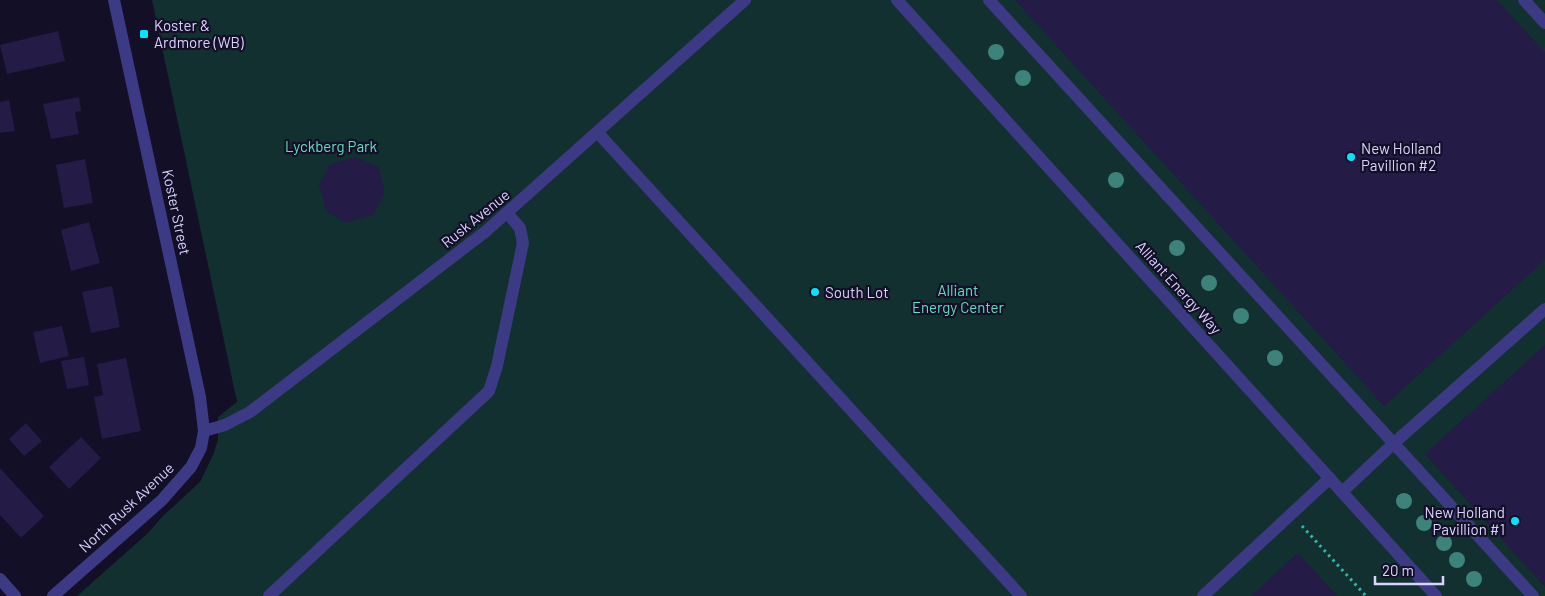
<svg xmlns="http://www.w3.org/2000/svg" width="1545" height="596" font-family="Barlow,sans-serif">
  <rect width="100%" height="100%" fill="#130f26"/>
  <path fill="#12302f" d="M 152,0 L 1545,0 L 1545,596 L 77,596 L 147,534 L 163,516 L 200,482 L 213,455 L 218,440 L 218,417 L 237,402 Z"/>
  <path fill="#241b47" d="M 1015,0 L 1497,0 L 1545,53 L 1545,260 L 1384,406 Z
    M 58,31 L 65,61 L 7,74 L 0,45 Z
    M 79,97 L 81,111 L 75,112 L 79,134 L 51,139 L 43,104 Z
    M 9,100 L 15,131 L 0,133 L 0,102 Z
    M 356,157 L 378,167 L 385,193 L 373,215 L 346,223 L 326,211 L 319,185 L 330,164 Z
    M 85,159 L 93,203 L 64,208 L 56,165 Z
    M 89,222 L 100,263 L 71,271 L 61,230 Z
    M 112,286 L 120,327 L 91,333 L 82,292 Z
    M 62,326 L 69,356 L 40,363 L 33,332 Z
    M 1545,345 L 1545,587 L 1425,454 Z
    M 84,357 L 89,385 L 67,389 L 61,361 Z
    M 126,358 L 141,431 L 102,439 L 94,397 L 103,395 L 97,364 Z
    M 26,423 L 42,441 L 24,456 L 9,439 Z
    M 81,437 L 101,458 L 69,489 L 49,467 Z
    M 0,468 L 44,516 L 21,538 L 0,515 Z
    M 1298,553 L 1337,596 L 1251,596 Z"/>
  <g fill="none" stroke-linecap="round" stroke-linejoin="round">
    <path stroke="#2fb8b0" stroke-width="3" stroke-dasharray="2.5 4" stroke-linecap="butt" d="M 1302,526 L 1366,596"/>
    <path stroke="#3d3a85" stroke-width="12" d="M 989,0 L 1533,596
      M 1524,0 L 1545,23
      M 598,133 L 1021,596
      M 1342,492 L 1394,443 L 1545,309
      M 269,596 L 489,391 L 497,366 L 523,243 L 520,228 L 507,213
      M 1203,596 L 1330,478"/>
    <path stroke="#3d3a85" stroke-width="12" d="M 897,0 L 1436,596
      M 204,431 L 225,425 L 250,412 L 485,232 L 745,0
      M 0,579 L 15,596
      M 53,596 L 162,500 L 191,467 L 201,448 L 204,431 L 200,397 L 114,0"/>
  </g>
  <g fill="#3d827b">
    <circle cx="996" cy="52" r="8"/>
    <circle cx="1023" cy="78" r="8"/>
    <circle cx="1116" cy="180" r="8"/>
    <circle cx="1177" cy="248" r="8"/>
    <circle cx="1209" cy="283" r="8"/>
    <circle cx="1241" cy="316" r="8"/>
    <circle cx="1275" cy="358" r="8"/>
    <circle cx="1404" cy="501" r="8"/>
    <circle cx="1424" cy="523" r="8"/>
    <circle cx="1444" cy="543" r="8"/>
    <circle cx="1457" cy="560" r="8"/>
    <circle cx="1474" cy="579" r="8"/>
  </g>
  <g fill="#00e5ff" stroke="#130f26" stroke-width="2">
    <rect x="139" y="29" width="10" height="10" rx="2.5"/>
    <circle cx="1351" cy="157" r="5"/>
    <circle cx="815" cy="292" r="5"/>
    <circle cx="1515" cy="521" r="5"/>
  </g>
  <g text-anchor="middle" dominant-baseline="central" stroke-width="4.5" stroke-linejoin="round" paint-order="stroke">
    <g font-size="15" fill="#d9d4ff" stroke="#130f26" text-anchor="start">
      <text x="154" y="25">Koster &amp;<tspan x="154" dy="17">Ardmore (WB)</tspan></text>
      <text x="1361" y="148">New Holland<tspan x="1361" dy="17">Pavillion #2</tspan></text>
      <text x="825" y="292">South Lot</text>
      <text x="1505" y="512" text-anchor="end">New Holland<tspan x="1505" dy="17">Pavillion #1</tspan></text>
    </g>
    <g font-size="15" fill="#5fe0c0" stroke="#130f26">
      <text x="331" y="146">Lyckberg Park</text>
      <text x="958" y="290">Alliant<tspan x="958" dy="17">Energy Center</tspan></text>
    </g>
    <g font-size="15" fill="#d9d4ff" stroke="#130f26">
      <text transform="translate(177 212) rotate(78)">Koster Street</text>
      <text transform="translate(475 218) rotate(-39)">Rusk Avenue</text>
      <text transform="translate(1179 287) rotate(48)">Alliant Energy Way</text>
      <text transform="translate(126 507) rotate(-43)">North Rusk Avenue</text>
    </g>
  </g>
  <path d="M1375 576v8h68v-8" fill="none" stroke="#d9d4ff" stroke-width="2.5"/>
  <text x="1382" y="576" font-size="15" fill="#d9d4ff" stroke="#130f26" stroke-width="4" paint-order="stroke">20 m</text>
</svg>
